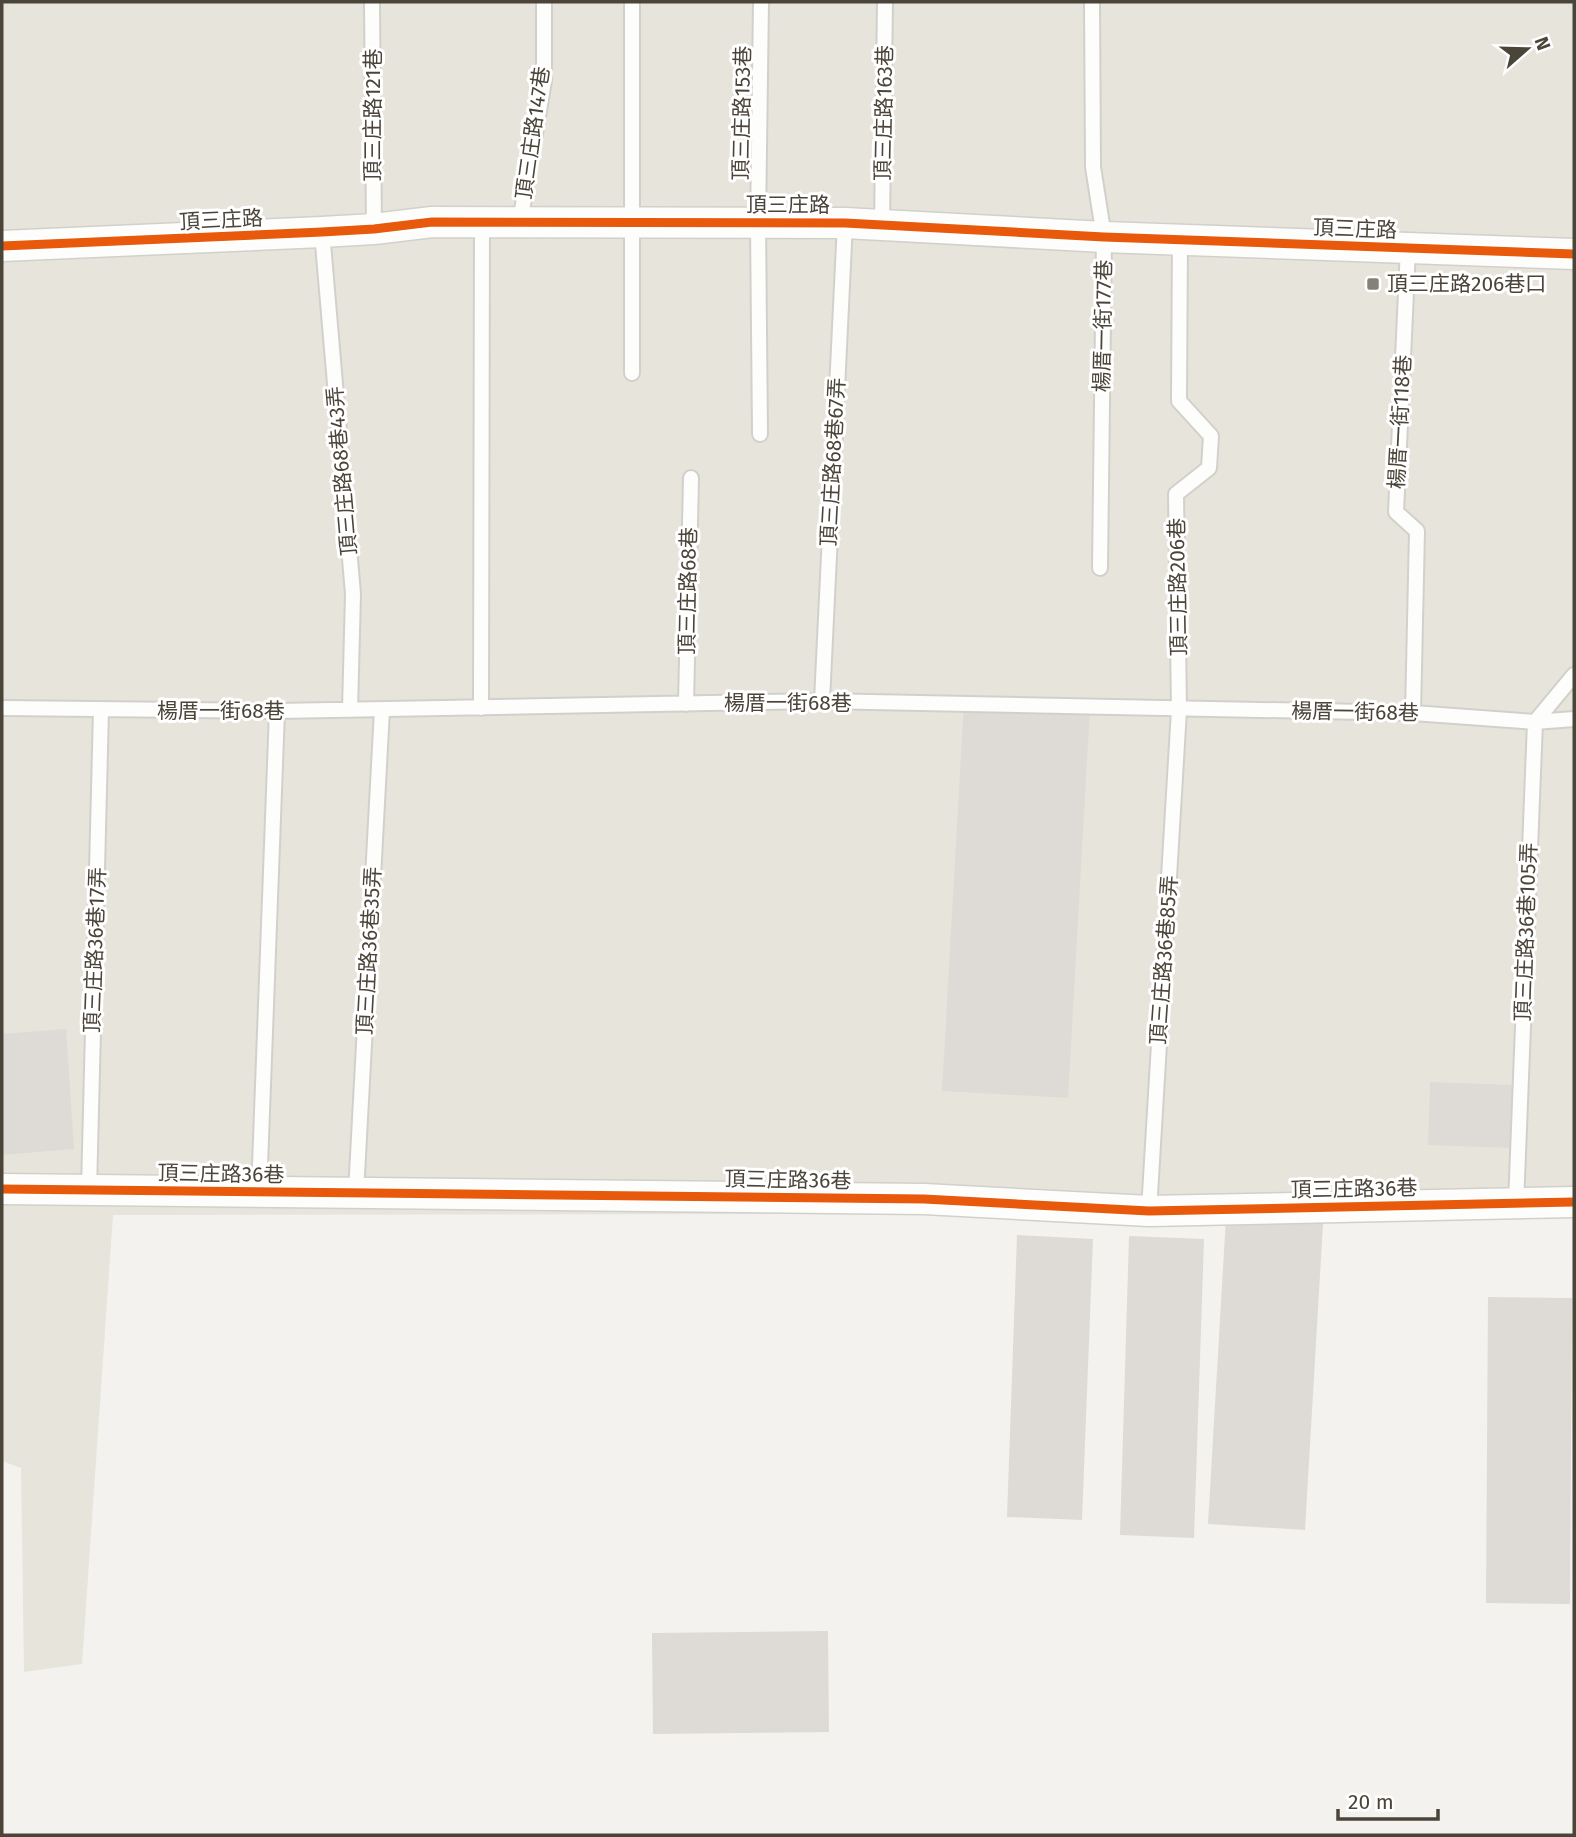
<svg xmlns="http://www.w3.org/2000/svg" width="1576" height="1837" font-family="'Fira Sans','Noto Sans TC',sans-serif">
  <rect width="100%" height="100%" fill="#f4f2ee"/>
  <path fill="#e7e4dc" d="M 2,2 L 1574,2 L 1574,1210 L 1518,1213 L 113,1215 L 82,1664 L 24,1672 L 21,1468 L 2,1461 Z"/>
  <path fill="#dedbd6" d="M 964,701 L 1090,708 L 1068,1098 L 942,1091 Z
    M 66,1029 L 74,1149 L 2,1155 L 2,1034 Z
    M 1430,1082 L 1514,1085 L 1512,1148 L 1428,1145 Z
    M 1227,1200 L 1324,1207 L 1305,1530 L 1208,1524 Z
    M 1017,1235 L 1093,1239 L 1082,1520 L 1007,1517 Z
    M 1129,1236 L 1204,1239 L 1194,1538 L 1120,1535 Z
    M 1488,1297 L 1572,1298 L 1570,1604 L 1486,1603 Z
    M 828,1631 L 829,1732 L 653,1734 L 652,1633 Z"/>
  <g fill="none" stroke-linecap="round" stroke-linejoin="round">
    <defs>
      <path id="service" d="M 372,2 L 374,229
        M 632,2 L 632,373
        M 1092,2 L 1093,167 L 1104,237 L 1100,568
        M 520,222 L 544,81 L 544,2
        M 882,224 L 885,2
        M 322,232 L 353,594 L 350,710
        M 1408,248 L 1396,512 L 1417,531 L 1413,713
        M 760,434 L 758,223 L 761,2
        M 822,701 L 845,223
        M 686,704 L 691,478
        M 2,708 L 277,711 L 822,701 L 1413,713 L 1535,722 L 1574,719
        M 481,708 L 482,222
        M 89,1190 L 101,710
        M 259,1192 L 277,711
        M 356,1193 L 382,710
        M 1516,1204 L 1535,722 L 1574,675
        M 1149,1211 L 1179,710 L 1176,494 L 1209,468 L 1211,436 L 1179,401 L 1180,240"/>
      <path id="minor" d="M 2,246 L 322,232 L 374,229 L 432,222 L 845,223 L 1104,237 L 1574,254
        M 2,1189 L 924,1199 L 1149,1211 L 1574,1202"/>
    </defs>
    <use href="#service" stroke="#d2d0cb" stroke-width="18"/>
    <use href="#minor" stroke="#d2d0cb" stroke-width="33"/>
    <use href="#service" stroke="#fdfdfc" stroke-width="14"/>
    <use href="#minor" stroke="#fdfdfc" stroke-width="30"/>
    <defs>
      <path id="cycleway" d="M 2,246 L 322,232 L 374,229 L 432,222 L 845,223 L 1104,237 L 1574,254
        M 2,1189 L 924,1199 L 1149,1211 L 1574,1202"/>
    </defs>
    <use href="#cycleway" stroke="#fff" stroke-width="13"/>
    <use href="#cycleway" stroke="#e8590c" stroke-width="9"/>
  </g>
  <rect fill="#868178" stroke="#fff" stroke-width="2.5" x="1366" y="277" width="14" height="14" rx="3.5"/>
  <g text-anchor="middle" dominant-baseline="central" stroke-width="6" stroke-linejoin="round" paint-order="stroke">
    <g font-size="21" fill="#4b4439" stroke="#fff">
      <text transform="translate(742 113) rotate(-89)">頂三庄路153巷</text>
      <text transform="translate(884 113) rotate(-89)">頂三庄路163巷</text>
      <text transform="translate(373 115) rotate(-90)">頂三庄路121巷</text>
      <text transform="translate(533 133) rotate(-82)">頂三庄路147巷</text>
      <text x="788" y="205">頂三庄路</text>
      <text transform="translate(221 220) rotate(-3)">頂三庄路</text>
      <text transform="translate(1355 229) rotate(2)">頂三庄路</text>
      <text transform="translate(1103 326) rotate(-89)">楊厝一街177巷</text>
      <text transform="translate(1400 422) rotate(-87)">楊厝一街118巷</text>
      <text transform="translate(833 462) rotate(-87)">頂三庄路68巷67弄</text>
      <text transform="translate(342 471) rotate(-95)">頂三庄路68巷43弄</text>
      <text transform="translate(1178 587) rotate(-91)">頂三庄路206巷</text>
      <text transform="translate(688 591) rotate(-89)">頂三庄路68巷</text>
      <text x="788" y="703">楊厝一街68巷</text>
      <text x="221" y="711">楊厝一街68巷</text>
      <text transform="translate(1355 712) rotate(1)">楊厝一街68巷</text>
      <text transform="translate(1526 932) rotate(-88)">頂三庄路36巷105弄</text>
      <text transform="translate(95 950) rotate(-88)">頂三庄路36巷17弄</text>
      <text transform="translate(369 951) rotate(-87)">頂三庄路36巷35弄</text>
      <text transform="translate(1164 960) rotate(-86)">頂三庄路36巷85弄</text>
      <text transform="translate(221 1174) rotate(1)">頂三庄路36巷</text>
      <text transform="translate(788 1180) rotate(1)">頂三庄路36巷</text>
      <text transform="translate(1354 1189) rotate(-1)">頂三庄路36巷</text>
    </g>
    <g font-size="21" fill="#4b4439" stroke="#fff" text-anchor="start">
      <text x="1387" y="284">頂三庄路206巷口</text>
    </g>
  </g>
  <rect width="1576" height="1837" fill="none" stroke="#4b4439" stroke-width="7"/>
  <g transform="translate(1527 49) rotate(70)" stroke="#ffffff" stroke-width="5" paint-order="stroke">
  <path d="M0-5L12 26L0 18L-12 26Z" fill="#4b4439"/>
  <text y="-10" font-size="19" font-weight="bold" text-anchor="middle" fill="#4b4439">N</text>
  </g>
  <path d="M1338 1809v10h100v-10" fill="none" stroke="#4b4439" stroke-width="3.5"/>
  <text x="1348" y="1809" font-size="21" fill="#4b4439" stroke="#ffffff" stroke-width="5" paint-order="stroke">20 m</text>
</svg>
